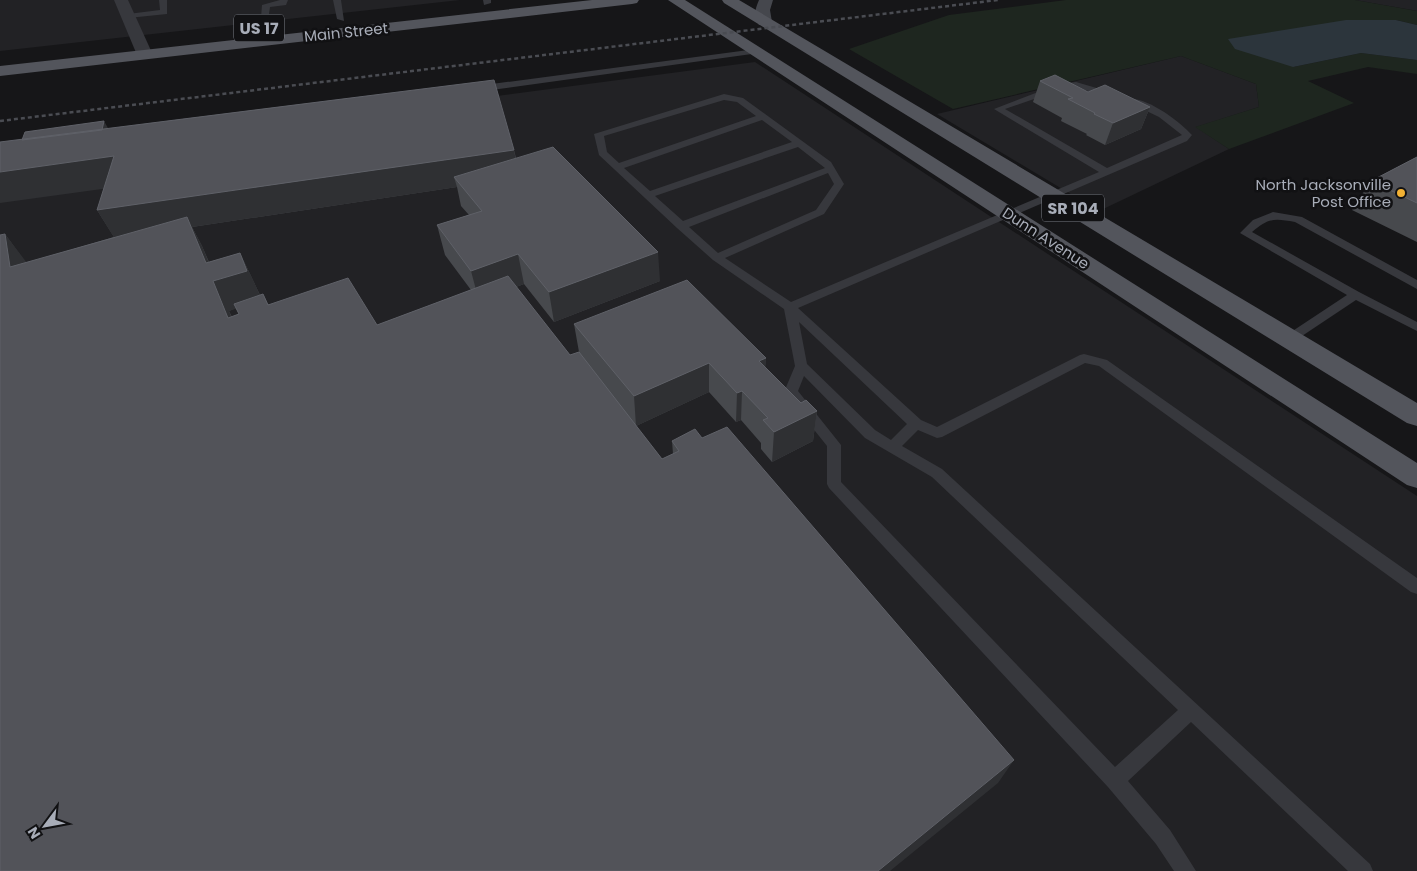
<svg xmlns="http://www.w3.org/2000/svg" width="1417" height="871" font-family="Poppins,sans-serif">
  <rect width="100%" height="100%" fill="#161618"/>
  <path fill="#222225" d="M 0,0 L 460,0 L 0,51 Z
    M 1355,0 L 1417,0 L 1417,11 L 1412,10 Z
    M 1181,56 L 1256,84 L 1259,107 L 1196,127 L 1229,149 L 1099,211 L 937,114 Z
    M 755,62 L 1417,496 L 1417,871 L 0,871 L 0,161 Z"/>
  <path fill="#1e261f" d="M 1066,0 L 1355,0 L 1417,11 L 1417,25 L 1396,20 L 1293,67 L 1361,53 L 1417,60 L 1417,74 L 1368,67 L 1308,81 L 1354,103 L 1229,149 L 1195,127 L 1259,107 L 1256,84 L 1181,56 L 953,109 L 849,49 L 949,15 Z"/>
  <path fill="#2c353c" d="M 1346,20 L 1396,20 L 1417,25 L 1417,60 L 1361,53 L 1293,67 L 1235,49 L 1228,39 Z"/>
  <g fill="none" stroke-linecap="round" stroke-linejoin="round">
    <path fill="#37383d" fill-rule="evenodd" d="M 159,0 L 167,0 L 167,14 L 128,18 L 124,16 L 128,14 L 160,10 Z
      M 280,0 L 288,0 L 286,5 L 270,7 L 267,28 L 260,30 L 262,5 Z
      M 333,0 L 341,0 L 344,21 L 337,19 Z
      M 483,0 L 491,0 L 491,3 L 484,5 Z
      M 756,49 L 760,51 L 759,53 L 477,92 L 473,89 L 477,86 Z
      M 1076,82 L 1117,94 L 1113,97 L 1076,88 L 1063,89 L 1005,109 L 1107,168 L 1182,135 L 1159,117 L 1130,103 L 1130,99 C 1147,97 1181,122 1192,135 L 1187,141 L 798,308 L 921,420 L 937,427 L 1080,355 L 1084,354 L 1107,360 L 1417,578 L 1417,594 L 1411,592 L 1099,366 L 1085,363 L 942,437 L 937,438 L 918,430 L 902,446 L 942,469 L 1370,864 L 1373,871 L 1348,871 L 1191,722 L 1128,781 L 1170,830 L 1196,871 L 1174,871 L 1156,844 L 1108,787 L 829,488 L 827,484 L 827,446 L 784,392 L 795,366 L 784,309 L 713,260 L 677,228 L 599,155 L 594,134 L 724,94 L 743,98 L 831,162 L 844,184 L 824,214 L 725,258 L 791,302 L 1099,172 L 994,109 L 1059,84 ZM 724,100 L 737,102 L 756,116 L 619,163 L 607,152 L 604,136 ZM 762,120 L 792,142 L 650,191 L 624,168 ZM 798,147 L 825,168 L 683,221 L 655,196 ZM 828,173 L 834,184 L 816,210 L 718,253 L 689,227 ZM 799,322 L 907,424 L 891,440 L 875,430 L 807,364 ZM 804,376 L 865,438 L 932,477 L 1178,710 L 1115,767 L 841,482 L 841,445 L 798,391 Z
      M 1273,212 L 1302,217 L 1417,280 L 1417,289 L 1295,222 C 1274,218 1268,218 1252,232 L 1359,292 L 1417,322 L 1417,331 L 1356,300 L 1293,342 L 1285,342 L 1283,339 L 1285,336 L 1347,295 L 1240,233 L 1253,220 Z"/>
    <path fill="#37383d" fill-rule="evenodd" d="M 114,0 L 128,0 L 153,55 L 151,58 L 139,58 L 137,55 Z"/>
    <path fill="#45474d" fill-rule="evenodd" d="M 759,0 L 773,0 L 770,10 L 772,22 L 769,25 L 759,25 C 753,17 755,9 759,0 Z"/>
    <path fill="#53555c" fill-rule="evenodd" d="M 592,0 L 639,0 L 637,3 L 632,4 L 0,76 L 0,66 Z
      M 668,0 L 685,0 L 1417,463 L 1417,488 L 1407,485 Z
      M 722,0 L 739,0 L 1417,403 L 1417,426 L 1407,423 L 724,3 Z"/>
    <path stroke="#4a4c52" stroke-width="2.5" stroke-dasharray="4 3" stroke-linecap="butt" d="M 0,121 L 998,0"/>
  </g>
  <path fill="#47494d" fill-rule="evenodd" d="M 1040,81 L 1088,92 L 1150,107 L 1141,129 L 1105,145 L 1086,135 L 1087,134 L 1061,121 L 1062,118 L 1033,102 Z
    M 108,129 L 514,150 L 516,158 L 660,281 L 554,322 L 524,284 L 516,287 L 570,355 L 579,352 L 574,324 L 766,358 L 765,367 L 801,403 L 817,411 L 813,441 L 772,462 L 761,449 L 761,443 L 741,420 L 736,422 L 709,392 L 636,426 L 662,459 L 673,454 L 672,441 L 998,783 L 0,871 L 5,234 L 26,263 L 114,237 L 97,210 L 104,189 ZM 457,187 L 461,206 L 469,215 L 437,225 L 445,255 L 471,290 L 377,325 L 268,304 L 263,294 L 260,295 L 240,253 L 209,262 L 202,246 L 192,227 ZM 236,308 L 239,314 L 232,317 L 229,311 Z
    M 1417,157 L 1417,242 L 1352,210 L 1371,181 Z"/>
  <path fill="#2f3033" d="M 1150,107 L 1141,129 L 1105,145 L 1113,123 Z
    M 104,121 L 113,137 L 20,144 Z
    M 514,150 L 519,178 L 454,177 L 457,187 L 192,227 L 202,246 L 216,280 L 240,253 L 254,282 L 262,300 L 229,311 L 244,348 L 228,318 L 115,239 L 97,210 Z
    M 114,156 L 131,185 L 0,203 L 0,172 Z
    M 5,234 L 27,263 L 10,267 Z
    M 658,252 L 660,281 L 554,322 L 549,292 Z
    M 518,254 L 524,284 L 479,301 L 471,271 Z
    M 766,358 L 764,388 L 759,361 Z
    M 709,363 L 709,392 L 636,426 L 634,396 Z
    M 742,391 L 741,420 L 736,422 L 737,393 Z
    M 817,411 L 813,441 L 772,462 L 774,432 Z
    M 1014,760 L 998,783 L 890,871 L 878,871 Z"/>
  <path fill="#525359" stroke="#5f6168" d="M 1055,75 L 1088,92 L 1105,85 L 1150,107 L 1113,123 L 1094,114 L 1095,113 L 1068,99 L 1073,98 L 1040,81 Z
    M 494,80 L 514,150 L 97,210 L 114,156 L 0,172 L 0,142 Z
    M 104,121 L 102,130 L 22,140 L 25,132 Z
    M 553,147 L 658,252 L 549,292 L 518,254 L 471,271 L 437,225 L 482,211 L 454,177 Z
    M 1417,157 L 1417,203 L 1371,181 Z
    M 187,217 L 206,263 L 240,253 L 247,271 L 213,281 L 228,318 L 239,314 L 234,304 L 263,294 L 268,305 L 348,278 L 377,325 L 508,276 L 570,355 L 579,352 L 662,459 L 679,451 L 672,441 L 695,429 L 702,438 L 727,427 L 1014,760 L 878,871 L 0,871 L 0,235 L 5,234 L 10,267 Z
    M 687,280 L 766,358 L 759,361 L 801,403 L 806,400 L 817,411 L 774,432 L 763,420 L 768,418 L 742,391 L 737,393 L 709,363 L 634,396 L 574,324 Z"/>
  <circle fill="#f2b134" stroke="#111113" stroke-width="2" cx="1401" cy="193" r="5"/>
  <g text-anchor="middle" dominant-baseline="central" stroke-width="5" stroke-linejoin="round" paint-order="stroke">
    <g font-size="15" fill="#a8adb8" stroke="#111113">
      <text transform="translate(346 32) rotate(-6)">Main Street</text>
      <text transform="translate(1046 238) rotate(33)">Dunn Avenue</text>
    </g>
    <g font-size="15" fill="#a8adb8" stroke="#111113" text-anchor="end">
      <text x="1391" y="184">North Jacksonville<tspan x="1391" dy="17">Post Office</tspan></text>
    </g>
    <g fill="#111113" stroke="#7b7e86" stroke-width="1">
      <rect x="234" y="14.5" width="50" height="27" rx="4"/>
      <rect x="1042" y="194.5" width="62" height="27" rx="4"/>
    </g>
    <g font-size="16" font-weight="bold" fill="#a8adb8">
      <text x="259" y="28">US 17</text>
      <text x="1073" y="208">SR 104</text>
    </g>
  </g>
  <g transform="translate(45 826) rotate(238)" stroke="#111113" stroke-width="4" paint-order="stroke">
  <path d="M0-4L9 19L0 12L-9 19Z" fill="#a8adb8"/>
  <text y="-8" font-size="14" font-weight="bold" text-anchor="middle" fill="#a8adb8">N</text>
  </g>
</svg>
